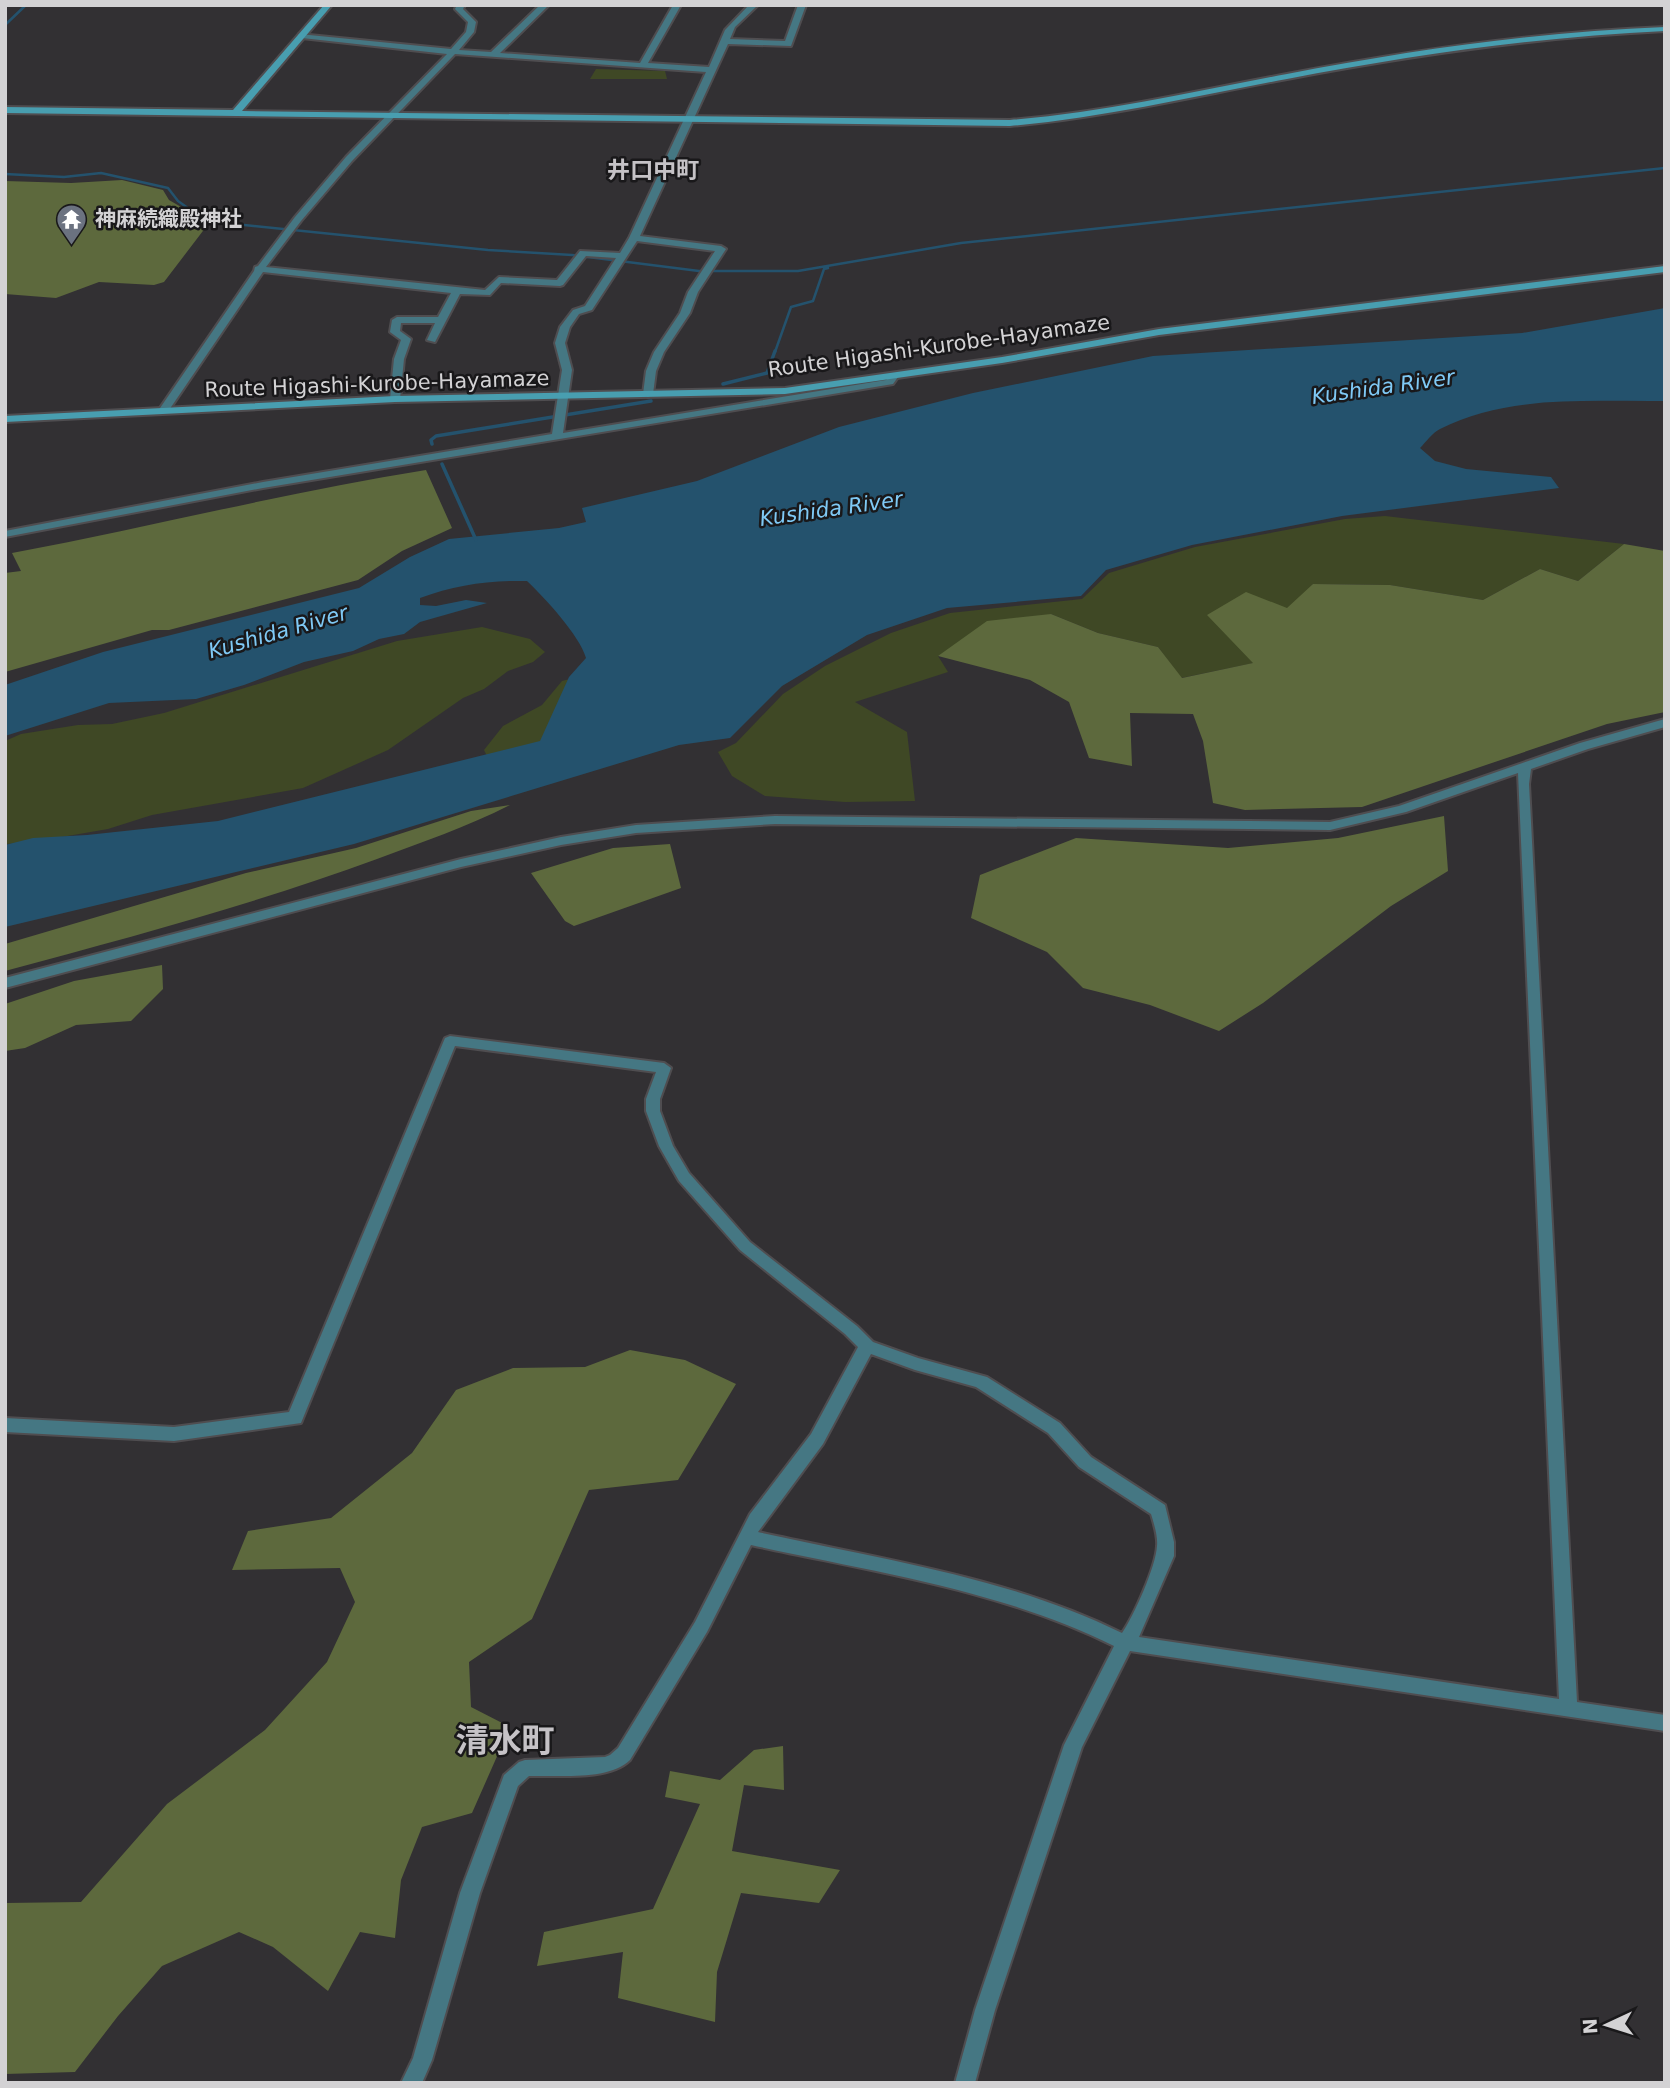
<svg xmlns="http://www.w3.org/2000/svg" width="1670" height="2088" font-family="'DejaVu Sans','Noto Sans JP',sans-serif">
  <rect width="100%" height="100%" fill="#323033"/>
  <path fill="#3f4825" d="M 596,69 L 665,71 L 667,79 L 590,79 Z
    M 1385,516 L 1624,544 L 1578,581 L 1540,569 L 1483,600 L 1390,585 L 1313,584 L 1254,663 L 1181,678 L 1158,647 L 1098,633 L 1051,614 L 938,656 L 948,672 L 855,702 L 907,732 L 915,801 L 845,802 L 765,796 L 732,776 L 718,752 L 736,743 L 783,694 L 825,666 L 891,633 L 950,613 L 1082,599 L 1109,573 L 1195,547 L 1345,519 Z
    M 482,627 L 530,639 L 545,652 L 533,662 L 508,671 L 484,689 L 463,698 L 388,750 L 303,788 L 152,815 L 108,829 L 27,843 L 5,844 L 5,741 L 21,734 L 78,725 L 112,724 L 164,713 L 397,641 Z
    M 594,673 L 604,724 L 488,758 L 484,750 L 503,726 L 542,705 L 562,681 Z"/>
  <path fill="#5d693d" d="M 122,180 L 163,190 L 169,200 L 209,223 L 164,282 L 154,285 L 99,282 L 56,298 L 5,294 L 5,181 L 71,183 Z
    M 426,470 L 452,528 L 402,551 L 358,580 L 169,630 L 152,630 L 5,672 L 5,573 L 21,571 L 12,553 C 151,527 287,492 426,470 Z
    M 1624,544 L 1665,551 L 1665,712 L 1607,724 L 1362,807 L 1245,810 L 1213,803 L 1203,741 L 1193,714 L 1130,713 L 1132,766 L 1089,758 L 1069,702 L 1030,680 L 938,656 L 987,621 L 1051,614 L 1098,633 L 1158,647 L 1182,678 L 1253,663 L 1207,615 L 1246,592 L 1287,608 L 1313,584 L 1390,585 L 1483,600 L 1540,569 L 1578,581 Z
    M 510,805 C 467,827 422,842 377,859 C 255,904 131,937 5,971 L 5,944 L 246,873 L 356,848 L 471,811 Z
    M 1444,816 L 1448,871 L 1391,906 L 1263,1003 L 1219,1031 L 1150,1005 L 1083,988 L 1047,952 L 971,918 L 980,875 L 1076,838 L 1228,848 L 1338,838 Z
    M 670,844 L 681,888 L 574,926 L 565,921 L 531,873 L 613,848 Z
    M 162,965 L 163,989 L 131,1021 L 76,1025 L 25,1048 L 5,1051 L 5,1004 L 74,981 Z
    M 630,1350 L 685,1360 L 736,1384 L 678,1480 L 589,1490 L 532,1619 L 469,1662 L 471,1707 L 510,1727 L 472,1813 L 422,1827 L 401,1880 L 395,1938 L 360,1932 L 328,1991 L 273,1947 L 239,1932 L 162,1966 L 118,2016 L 75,2072 L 5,2074 L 5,1903 L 81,1902 L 167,1804 L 265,1730 L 327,1662 L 355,1602 L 340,1568 L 232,1570 L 248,1531 L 331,1518 L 412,1453 L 456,1390 L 513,1368 L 585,1367 Z
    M 783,1746 L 784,1790 L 744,1785 L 732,1851 L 840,1870 L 819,1903 L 741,1893 L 717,1972 L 715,2022 L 618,1998 L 623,1952 L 537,1966 L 544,1932 L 653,1909 L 700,1804 L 665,1797 L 670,1771 L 720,1780 L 754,1750 Z"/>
  <path fill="#24526d" d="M 1665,308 L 1665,401 C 1590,402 1508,394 1440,429 C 1432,433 1426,442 1420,448 L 1435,461 L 1466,469 L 1551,477 L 1559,488 L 1342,516 L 1192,545 L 1106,570 L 1081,596 L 947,608 L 867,635 L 782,686 L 730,738 L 679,745 L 354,844 L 5,927 L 5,845 L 33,838 L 87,835 L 218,821 L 540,741 L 569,677 L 586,658 C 580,636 544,597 527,581 C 489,580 455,585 420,598 L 420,605 L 436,606 L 466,600 L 487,603 L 420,622 L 404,634 L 379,639 L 353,651 L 304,662 L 244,685 L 196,699 L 109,703 L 5,736 L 5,685 L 103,652 L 359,588 L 410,557 L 449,539 L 559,528 L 586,522 L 582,508 L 697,481 L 839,427 L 973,393 L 1153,356 L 1522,333 Z"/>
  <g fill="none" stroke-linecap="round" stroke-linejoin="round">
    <path stroke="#24526d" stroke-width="2.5" d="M 5,25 L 26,5
      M 5,174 L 64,177 L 101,173 L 168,188 L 178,201 L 192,211 L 225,223 L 488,250 L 572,255 L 699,271 L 798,271 L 961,243 L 1665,168
      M 775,352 L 791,307 L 813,301 L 824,269 L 828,268"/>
    <path stroke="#24526d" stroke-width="3.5" d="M 723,384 L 767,373 L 775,351
      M 432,444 L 431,440 L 436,436 L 651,401
      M 442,464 L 476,540"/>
    <defs>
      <path id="street" d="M 457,5 L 465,5 L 463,9 L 476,22 L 474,32 L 459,50 L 491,52 L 540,5 L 549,5 L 500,53 L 640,63 L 673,5 L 681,5 L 648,63 L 709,67 L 725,30 L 749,5 L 758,5 L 735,27 L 730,39 L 785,41 L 798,5 L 806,5 L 791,46 L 728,44 L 640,236 L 721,246 L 726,249 L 698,292 L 690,313 L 664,352 L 656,371 L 653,394 L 648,397 L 643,394 L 646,371 L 654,352 L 680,313 L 688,292 L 715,251 L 637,241 L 592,310 L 579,314 L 570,327 L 565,343 L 572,370 L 563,433 L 886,380 L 893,374 L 898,377 L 893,384 L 263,488 L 5,537 L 5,531 L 263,482 L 552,434 L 562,370 L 555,343 L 560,327 L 573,310 L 585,306 L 616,258 L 586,256 L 563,285 L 560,286 L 501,283 L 490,295 L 460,294 L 435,342 L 427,340 L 435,323 L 401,323 L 400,331 L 411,339 L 404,359 L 400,399 L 395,402 L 390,399 L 394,359 L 401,340 L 390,332 L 392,320 L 397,317 L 438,317 L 451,293 L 263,272 L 167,413 L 158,411 L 254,271 L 255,267 L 258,266 L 295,217 L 346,157 L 447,54 L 302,38 L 298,36 L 299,34 L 451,49 L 466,32 L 468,22 L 455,9 ZM 455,54 L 706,72 L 629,238 L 620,253 L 580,251 L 557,280 L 499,277 L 485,290 L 266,267 L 301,221 L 352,161 Z
        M 1665,719 L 1665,727 L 1588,749 L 1531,769 L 1529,784 L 1577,1702 L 1665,1715 L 1665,1731 L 1130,1651 L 1082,1747 L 995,2010 L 975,2083 L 955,2083 L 975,2010 L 1064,1745 L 1114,1646 C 1002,1590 874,1572 751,1545 L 707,1632 L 630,1760 C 609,1781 558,1775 529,1776 L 518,1786 L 480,1893 L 432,2060 L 422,2083 L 401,2083 L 413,2058 L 460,1893 L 504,1775 L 519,1762 L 525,1760 L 605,1757 L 610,1755 L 618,1748 L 695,1622 L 750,1514 L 811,1434 L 858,1347 L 845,1334 L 740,1250 L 679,1181 L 659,1146 L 646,1111 L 646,1099 L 656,1072 L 455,1046 L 301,1423 L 174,1441 L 5,1432 L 5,1418 L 174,1427 L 289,1412 L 445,1038 L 450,1036 L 664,1063 L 671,1068 L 660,1099 L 660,1111 L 673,1146 L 689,1173 L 750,1242 L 857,1326 L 873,1342 L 918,1358 L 987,1377 L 1060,1423 L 1091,1457 L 1165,1505 L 1174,1542 L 1174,1556 L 1139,1637 L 1559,1699 L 1518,773 L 1406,812 L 1330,830 L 775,824 L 636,833 L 561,845 L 461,867 L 5,988 L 5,978 L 461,859 L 561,837 L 636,825 L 775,816 L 1330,822 L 1399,806 L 1580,743 ZM 871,1354 L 915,1370 L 976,1387 L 1048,1433 L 1079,1467 L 1151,1514 C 1154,1524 1158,1536 1157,1546 C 1156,1566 1134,1616 1122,1633 C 1009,1577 880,1559 758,1532 L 823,1444 Z"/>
      <path id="secondary" d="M 324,5 L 332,5 L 242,111 L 1010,120 C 1103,113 1195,91 1287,74 C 1412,50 1537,32 1665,27 L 1665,31 C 1537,37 1412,55 1287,79 C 1195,96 1103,118 1010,126 L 5,113 L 5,107 L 233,110 Z
        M 1665,266 L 1665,272 L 1159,335 L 1002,363 L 785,394 L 395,402 L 5,422 L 5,416 L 395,396 L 785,388 L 1002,357 L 1159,329 Z"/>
    </defs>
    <use href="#street" stroke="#4f4d50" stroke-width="4"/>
    <use href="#secondary" stroke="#4f4d50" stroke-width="4"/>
    <use href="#street" fill="#457783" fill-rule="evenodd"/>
    <use href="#secondary" fill="#489eb0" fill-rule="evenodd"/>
  </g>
  <defs>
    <symbol id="temple-pin" viewBox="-11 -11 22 30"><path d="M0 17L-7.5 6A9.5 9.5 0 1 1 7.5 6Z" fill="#6b7280" stroke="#19181a"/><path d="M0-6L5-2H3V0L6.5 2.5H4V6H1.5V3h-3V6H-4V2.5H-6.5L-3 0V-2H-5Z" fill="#fff"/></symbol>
  </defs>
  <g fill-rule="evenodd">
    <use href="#temple-pin" x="54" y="202" width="35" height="47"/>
  </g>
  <g text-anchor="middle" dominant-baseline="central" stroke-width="5" stroke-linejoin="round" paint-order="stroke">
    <g font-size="21" font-weight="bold" fill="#d3d2d4" stroke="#19181a" text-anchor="start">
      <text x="95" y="219">神麻続織殿神社</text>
    </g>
    <g font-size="21" fill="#d3d2d4" stroke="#19181a">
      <text transform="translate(939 346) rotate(-8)">Route Higashi-Kurobe-Hayamaze</text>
      <text transform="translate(377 384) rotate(-2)">Route Higashi-Kurobe-Hayamaze</text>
    </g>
    <g font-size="21" font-style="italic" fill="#7fc9f5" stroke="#19181a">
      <text transform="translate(1383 387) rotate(-8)">Kushida River</text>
      <text transform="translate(831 509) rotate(-8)">Kushida River</text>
      <text transform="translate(278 632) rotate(-16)">Kushida River</text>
    </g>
    <g font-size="23" font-weight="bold" fill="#c5c2c6" stroke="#19181a">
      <text x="653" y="170">井口中町</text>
    </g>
    <g font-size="33" font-weight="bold" fill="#c5c2c6" stroke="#19181a">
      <text x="505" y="1740">清水町</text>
    </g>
  </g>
  <rect width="1670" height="2088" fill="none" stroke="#d3d2d4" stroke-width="14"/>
  <g transform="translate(1607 2025) rotate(266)" stroke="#19181a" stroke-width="5" paint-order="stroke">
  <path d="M0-5L12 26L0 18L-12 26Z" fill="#d3d2d4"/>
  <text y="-10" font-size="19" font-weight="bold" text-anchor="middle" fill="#d3d2d4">N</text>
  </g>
</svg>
